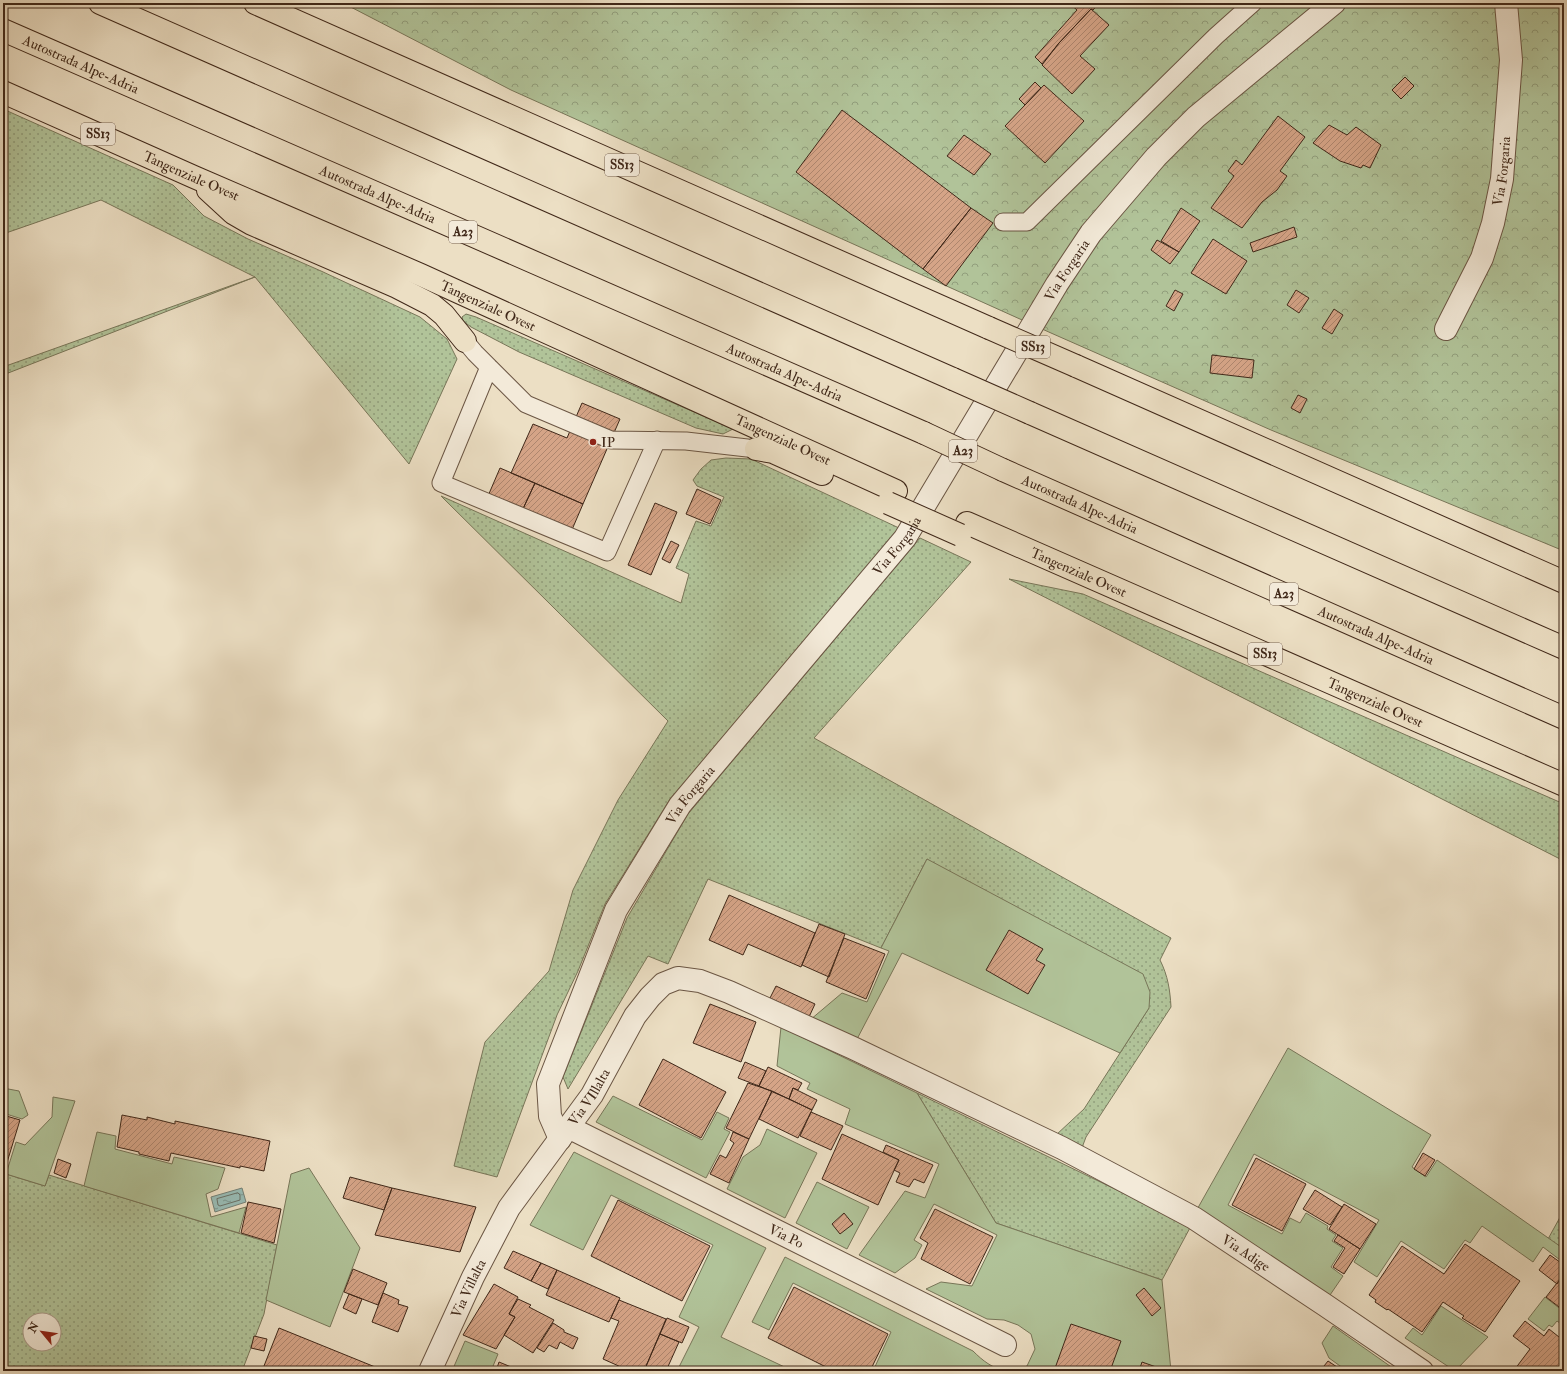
<svg xmlns="http://www.w3.org/2000/svg" width="1567" height="1374" font-family="'IM FELL Double Pica',serif">
  <defs>
    <pattern id="grass-dots" width="8" height="8" patternUnits="userSpaceOnUse"><rect width="8" height="8" fill="#b1c399"/><path d="M2 2h.1M6 6h.1" fill="none" stroke="#919e7c" stroke-width="1.8" stroke-linecap="round"/></pattern>
    <pattern id="park-crowns" width="20" height="18" patternUnits="userSpaceOnUse"><rect width="20" height="18" fill="#b1c399"/><path d="M2 6a3 3 0 1 1 6 0M12 15a3 3 0 1 1 6 0" fill="none" stroke="#919e7c"/></pattern>
    <pattern id="water-ripples" width="26" height="14" patternUnits="userSpaceOnUse"><rect width="26" height="14" fill="#99bcb5"/><path d="M2 4q2-2 4 0t4 0M15 11q2-2 4 0t4 0" fill="none" stroke="#7e9992"/></pattern>
    <pattern id="building-hatch" width="6" height="6" patternUnits="userSpaceOnUse"><rect width="6" height="6" fill="#d5a487"/><path d="M-1 1l2-2M0 6l6-6M5 7l2-2" fill="none" stroke="#ae866e"/></pattern>
  </defs>
  <rect width="100%" height="100%" fill="#ecdfc4"/>
  <filter id="stains"><feTurbulence type="fractalNoise" baseFrequency=".005" numOctaves="4"/><feColorMatrix values="0 0 0 0 .2 0 0 0 0 .09 0 0 0 0 .02 0 0 0 .5 -.17"/></filter>
  <radialGradient id="worn" r=".72"><stop offset=".6" stop-color="#630" stop-opacity="0"/><stop offset="1" stop-color="#630" stop-opacity=".3"/></radialGradient>
  <path fill="url(#grass-dots)" stroke="#787659" fill-rule="evenodd" d="M 3,109 L 173,185 L 204,216 L 248,239 L 321,271 L 420,317 L 447,339 L 457,359 L 409,464 L 255,277 L 3,375 L 3,367 L 255,277 L 101,200 L 3,234 Z
    M 466,314 L 476,317 L 733,429 L 723,434 L 696,428 L 519,352 L 471,327 L 463,321 L 462,317 Z
    M 726,458 L 751,459 L 899,528 L 773,680 L 670,799 L 605,904 L 578,971 L 557,1015 L 497,1177 L 454,1166 L 485,1042 L 549,971 L 573,890 L 618,800 L 668,721 L 441,496 L 681,603 L 689,574 L 676,568 L 696,521 L 711,526 L 724,497 L 697,486 L 693,480 L 701,469 L 711,460 Z
    M 920,538 L 971,562 L 814,738 L 1171,938 L 1160,960 C 1168,976 1170,990 1171,1007 L 1086,1137 L 1083,1145 L 1083,1153 L 1056,1135 L 1084,1109 L 1149,1008 L 927,859 L 881,948 L 708,879 L 668,964 L 648,956 L 568,1089 L 563,1077 L 627,918 L 688,814 Z
    M 1009,579 L 1083,594 L 1564,804 L 1564,861 Z
    M 917,1093 L 1191,1226 L 1162,1280 L 996,1223 Z
    M 3,1173 L 45,1186 L 49,1175 L 277,1245 L 264,1314 L 242,1371 L 3,1371 ZM 30,1320 L 54,1320 L 54,1344 L 30,1344 Z
    M 1564,1210 L 1564,1249 L 1548,1239 Z"/>
  <path fill="url(#park-crowns)" stroke="#787659" d="M 343,3 L 1564,3 L 1564,551 L 1271,430 L 1051,333 L 511,90 Z"/>
  <path fill="#b1c399" stroke="#787659" d="M 927,859 L 1143,974 L 1150,992 L 1149,1008 L 1120,1053 L 902,953 L 856,1041 L 810,1020 L 842,993 L 867,1002 L 889,951 L 881,948 Z
    M 781,1027 L 917,1093 L 996,1223 L 1162,1280 L 1171,1371 L 1016,1371 L 1027,1366 L 1035,1349 L 1031,1334 L 1018,1325 L 1004,1320 L 987,1319 L 926,1289 L 941,1282 L 972,1286 L 997,1235 L 934,1204 L 914,1240 L 922,1245 L 915,1258 L 895,1273 L 859,1255 L 905,1191 L 925,1198 L 939,1164 L 845,1124 L 850,1109 L 807,1089 L 810,1083 L 777,1066 Z
    M 1288,1048 L 1431,1135 L 1412,1167 L 1426,1177 L 1437,1160 L 1564,1249 L 1564,1263 L 1543,1247 L 1533,1262 L 1482,1226 L 1470,1243 L 1465,1240 L 1444,1269 L 1401,1241 L 1377,1277 L 1354,1262 L 1379,1220 L 1254,1154 L 1228,1205 L 1282,1234 L 1290,1218 L 1300,1223 L 1306,1213 L 1328,1226 L 1327,1229 L 1336,1235 L 1332,1241 L 1343,1248 L 1331,1267 L 1343,1276 L 1330,1295 L 1195,1213 Z
    M 3,1088 L 19,1091 L 28,1115 L 22,1119 L 3,1113 Z
    M 613,1096 L 702,1140 L 717,1112 L 729,1118 L 724,1129 L 730,1132 L 706,1178 L 596,1122 Z
    M 53,1097 L 75,1101 L 45,1186 L 6,1174 L 16,1142 L 25,1145 L 52,1117 Z
    M 767,1129 L 817,1153 L 785,1218 L 727,1189 L 743,1157 L 760,1145 Z
    M 97,1132 L 116,1136 L 115,1149 L 172,1164 L 174,1157 L 225,1168 L 218,1189 L 206,1194 L 211,1217 L 246,1207 L 239,1233 L 84,1186 Z
    M 574,1152 L 766,1248 L 721,1337 L 793,1371 L 677,1371 L 699,1327 L 679,1317 L 713,1245 L 611,1195 L 583,1250 L 530,1225 Z
    M 309,1168 L 360,1248 L 330,1327 L 266,1300 L 291,1174 Z
    M 817,1182 L 869,1207 L 847,1249 L 796,1223 Z
    M 785,1257 L 973,1351 C 983,1361 992,1368 1006,1371 L 873,1371 L 891,1332 L 793,1283 L 769,1330 L 752,1322 Z
    M 1545,1297 L 1563,1311 L 1564,1310 L 1564,1326 L 1557,1321 L 1552,1327 L 1549,1325 L 1544,1331 L 1528,1319 Z
    M 1441,1306 L 1488,1337 L 1455,1371 L 1405,1338 L 1413,1328 L 1422,1335 Z
    M 1333,1326 L 1397,1371 L 1347,1371 L 1329,1358 L 1322,1343 Z
    M 465,1341 L 498,1354 L 491,1371 L 452,1371 Z"/>
  <path fill="url(#water-ripples)" stroke="#758177" d="M 242,1188 L 246,1202 L 215,1212 L 211,1197 Z"/>
  <g fill="none" stroke-linecap="round" stroke-linejoin="round">
    <path stroke="#6c7267" stroke-width="1" d="M 238,1193 L 240,1195 L 240,1200 L 220,1206 L 218,1205 L 217,1199 Z"/>
  </g>
  <path fill="url(#building-hatch)" stroke="#402819" d="M 1069,3 L 1099,3 L 1093,10 L 1091,9 L 1059,43 L 1042,64 L 1035,57 L 1077,10 Z
    M 1091,9 L 1109,25 L 1080,56 L 1095,69 L 1072,94 L 1042,65 L 1059,43 Z
    M 1405,77 L 1414,86 L 1401,99 L 1392,90 Z
    M 1035,82 L 1041,88 L 1025,105 L 1019,99 Z
    M 1044,85 L 1084,121 L 1045,163 L 1005,126 Z
    M 842,110 L 971,208 L 923,269 L 796,172 Z
    M 1278,116 L 1305,137 L 1280,171 L 1287,176 L 1277,190 L 1262,202 L 1242,228 L 1211,208 L 1234,176 L 1228,171 L 1236,160 L 1242,165 Z
    M 1329,125 L 1347,135 L 1356,127 L 1381,145 L 1370,168 L 1363,165 L 1361,168 L 1340,161 L 1313,143 Z
    M 964,135 L 991,154 L 974,175 L 947,156 Z
    M 971,208 L 993,223 L 946,286 L 923,269 Z
    M 1181,208 L 1200,221 L 1179,252 L 1161,241 Z
    M 1294,227 L 1297,237 L 1253,252 L 1250,243 Z
    M 1213,239 L 1247,261 L 1226,294 L 1191,273 Z
    M 1157,240 L 1179,252 L 1170,264 L 1151,250 Z
    M 1175,290 L 1183,294 L 1174,311 L 1166,306 Z
    M 1296,290 L 1309,298 L 1299,313 L 1287,305 Z
    M 1334,309 L 1343,315 L 1332,334 L 1322,328 Z
    M 1212,355 L 1254,360 L 1252,378 L 1210,373 Z
    M 1298,395 L 1307,399 L 1300,413 L 1291,408 Z
    M 582,403 L 620,419 L 583,504 L 511,473 L 533,424 L 567,438 Z
    M 500,468 L 535,483 L 522,511 L 488,496 Z
    M 535,483 L 583,504 L 571,532 L 522,511 Z
    M 697,489 L 721,500 L 710,524 L 686,514 Z
    M 655,503 L 677,512 L 651,575 L 628,565 Z
    M 671,541 L 679,545 L 670,563 L 662,559 Z
    M 729,895 L 815,933 L 801,967 L 748,944 L 743,955 L 709,940 Z
    M 819,924 L 845,934 L 829,977 L 802,965 Z
    M 1009,930 L 1043,949 L 1036,960 L 1045,965 L 1028,994 L 986,970 Z
    M 844,938 L 885,954 L 866,999 L 826,982 Z
    M 776,986 L 815,1004 L 809,1017 L 770,998 Z
    M 710,1004 L 756,1022 L 741,1062 L 693,1043 Z
    M 663,1059 L 726,1092 L 701,1138 L 639,1105 Z
    M 745,1062 L 766,1071 L 759,1086 L 738,1078 Z
    M 768,1067 L 802,1083 L 798,1090 L 793,1088 L 789,1099 L 759,1086 Z
    M 748,1083 L 772,1091 L 749,1139 L 726,1128 Z
    M 793,1088 L 817,1100 L 812,1110 L 789,1099 Z
    M 772,1091 L 812,1110 L 798,1138 L 759,1119 Z
    M 811,1112 L 843,1126 L 831,1150 L 800,1136 Z
    M 3,1115 L 20,1120 L 5,1169 L 3,1169 Z
    M 122,1115 L 147,1120 L 147,1117 L 175,1124 L 175,1121 L 270,1141 L 264,1171 L 240,1166 L 240,1168 L 171,1153 L 169,1161 L 139,1154 L 139,1152 L 117,1147 Z
    M 733,1132 L 749,1139 L 729,1183 L 710,1174 L 720,1155 L 726,1158 L 734,1143 L 730,1140 Z
    M 842,1134 L 899,1160 L 878,1205 L 822,1179 Z
    M 886,1145 L 933,1165 L 924,1183 L 914,1179 L 909,1187 L 896,1182 L 900,1173 L 894,1170 L 899,1160 L 883,1152 Z
    M 1423,1153 L 1435,1160 L 1425,1176 L 1414,1169 Z
    M 1256,1158 L 1306,1184 L 1282,1231 L 1232,1205 Z
    M 58,1159 L 71,1164 L 66,1178 L 54,1173 Z
    M 350,1177 L 392,1188 L 384,1210 L 343,1198 Z
    M 392,1188 L 476,1207 L 460,1252 L 375,1235 Z
    M 1315,1190 L 1342,1207 L 1330,1225 L 1303,1209 Z
    M 618,1200 L 710,1246 L 682,1301 L 591,1256 Z
    M 248,1202 L 281,1209 L 274,1243 L 241,1233 Z
    M 1344,1204 L 1376,1224 L 1360,1249 L 1329,1229 Z
    M 935,1209 L 993,1237 L 970,1284 L 921,1259 L 928,1243 L 920,1238 Z
    M 844,1213 L 853,1224 L 840,1234 L 832,1224 Z
    M 1338,1235 L 1360,1249 L 1344,1274 L 1333,1267 L 1345,1248 L 1334,1241 Z
    M 1465,1244 L 1520,1281 L 1485,1332 L 1462,1318 L 1464,1316 L 1443,1302 L 1422,1332 L 1388,1309 L 1387,1310 L 1375,1302 L 1376,1300 L 1369,1295 L 1402,1246 L 1444,1274 Z
    M 513,1251 L 541,1263 L 531,1281 L 504,1268 Z
    M 1550,1255 L 1564,1265 L 1564,1274 L 1557,1284 L 1539,1270 Z
    M 541,1263 L 557,1270 L 548,1289 L 531,1281 Z
    M 353,1269 L 387,1283 L 378,1305 L 344,1292 Z
    M 557,1270 L 620,1298 L 609,1322 L 546,1295 Z
    M 1564,1274 L 1564,1309 L 1563,1310 L 1546,1297 Z
    M 494,1284 L 518,1297 L 509,1314 L 515,1317 L 496,1349 L 463,1335 Z
    M 794,1287 L 888,1334 L 870,1371 L 834,1371 L 768,1338 Z
    M 1144,1288 L 1161,1308 L 1152,1316 L 1136,1295 Z
    M 383,1293 L 399,1300 L 398,1304 L 408,1307 L 398,1332 L 372,1322 Z
    M 349,1294 L 362,1299 L 356,1314 L 343,1308 Z
    M 518,1299 L 531,1305 L 529,1307 L 554,1320 L 533,1353 L 504,1335 L 515,1317 L 509,1314 Z
    M 619,1300 L 666,1319 L 644,1371 L 630,1371 L 603,1359 L 619,1321 L 611,1318 Z
    M 667,1318 L 689,1327 L 682,1343 L 660,1334 Z
    M 1525,1321 L 1544,1336 L 1549,1329 L 1564,1341 L 1564,1371 L 1517,1371 L 1515,1369 L 1530,1349 L 1513,1336 Z
    M 553,1323 L 564,1330 L 564,1332 L 578,1338 L 573,1349 L 560,1342 L 557,1349 L 549,1345 L 544,1352 L 537,1348 Z
    M 1071,1324 L 1121,1341 L 1110,1371 L 1054,1371 Z
    M 279,1328 L 385,1371 L 262,1371 Z
    M 660,1334 L 679,1342 L 666,1371 L 644,1371 Z
    M 254,1336 L 267,1339 L 264,1351 L 251,1348 Z
    M 1328,1361 L 1343,1371 L 1320,1371 Z
    M 499,1362 L 521,1371 L 496,1371 Z
    M 1142,1362 L 1159,1368 L 1158,1371 L 1139,1371 Z"/>
  <g fill="none" stroke-linecap="round" stroke-linejoin="round">
    <defs>
      <path id="service" d="M 1003,222 L 1027,222 L 1216,36 L 1253,3
        M 465,341 L 475,353 L 526,404 L 611,440 L 686,441 L 756,449
        M 489,367 L 441,483 L 607,552 L 657,440"/>
      <g id="minor">
        <path id="s1" d="M 1446,329 L 1482,258 L 1493,223 L 1502,179 L 1511,60 L 1506,3"/>
        <path id="s2" d="M 568,1127 L 1005,1345"/>
        <path id="s3" d="M 560,1139 L 550,1116 L 548,1084 L 616,910 L 680,805 L 905,538 L 1057,284 L 1091,233 L 1156,157 L 1196,117 L 1334,3"/>
        <path id="s4" d="M 430,1371 L 473,1277 L 509,1208 L 592,1095 L 635,1016 L 650,997 L 663,984 L 678,978 L 700,981 L 729,992 L 853,1048 L 1062,1148 L 1194,1218 L 1325,1305 L 1422,1371"/>
      </g>
      <g id="trunk">
        <path d="M 255,3 L 989,328"/>
        <path id="s5" d="M 3,92 L 194,177 L 421,275 L 896,491"/>
        <path d="M 208,190 L 233,213 L 252,224 L 397,287 L 432,305 L 444,315 L 465,341"/>
        <path d="M 1076,366 L 1564,582"/>
        <path d="M 756,449 L 773,452 L 822,474"/>
        <path id="s6" d="M 967,523 L 1564,785"/>
      </g>
      <g id="motorway">
        <path d="M 100,3 L 953,379"/>
        <path id="s7" d="M 3,30 L 924,433"/>
        <path d="M 1030,413 L 1564,648"/>
        <path id="s8" d="M 1003,470 L 1564,718"/>
      </g>
    </defs>
    <use href="#service" stroke="#6b5644" stroke-width="19"/>
    <use href="#minor" stroke="#6b5644" stroke-width="24"/>
    <use href="#trunk" stroke="#402819" stroke-width="24"/>
    <use href="#motorway" stroke="#402819" stroke-width="24"/>
    <use href="#service" stroke="#f3ead9" stroke-width="17"/>
    <use href="#minor" stroke="#f3ead9" stroke-width="22"/>
    <use href="#trunk" stroke="#ecdfc4" stroke-width="22"/>
    <use href="#motorway" stroke="#ecdfc4" stroke-width="22"/>
    <defs>
      <path id="trunk-bridge" d="M 989,328 L 1076,366
        M 888,503 L 960,535"/>
      <path id="motorway-bridge" d="M 953,379 L 1030,413
        M 924,433 L 1003,470"/>
    </defs>
    <use href="#trunk-bridge" stroke="#402819" stroke-width="24" stroke-linecap="butt"/>
    <use href="#motorway-bridge" stroke="#402819" stroke-width="24" stroke-linecap="butt"/>
    <use href="#trunk-bridge" stroke="#ecdfc4" stroke-width="22"/>
    <use href="#motorway-bridge" stroke="#ecdfc4" stroke-width="22"/>
  </g>
  <circle fill="#8f2418" stroke="#f3ead9" stroke-width="1.5" cx="593" cy="442" r="4"/>
  <g text-anchor="middle" dominant-baseline="central" stroke-width="3" stroke-linejoin="round" paint-order="stroke">
    <g fill="#f3ead9" stroke="#766253" stroke-width="1">
      <rect x="81" y="123" width="34" height="22" rx="3"/>
      <rect x="605" y="154" width="34" height="22" rx="3"/>
      <rect x="449" y="221" width="28" height="22" rx="3"/>
      <rect x="1016" y="336" width="34" height="22" rx="3"/>
      <rect x="949" y="440" width="28" height="22" rx="3"/>
      <rect x="1270" y="583" width="28" height="22" rx="3"/>
      <rect x="1248" y="643" width="34" height="22" rx="3"/>
    </g>
    <g font-size="13" font-weight="bold" fill="#402819">
      <text x="98" y="134">SS13</text>
      <text x="622" y="165">SS13</text>
      <text x="463" y="232">A23</text>
      <text x="1033" y="347">SS13</text>
      <text x="963" y="451">A23</text>
      <text x="1284" y="594">A23</text>
      <text x="1265" y="654">SS13</text>
    </g>
    <g font-size="14" fill="#402819" stroke="#f3ead9">
      <text stroke="none"><textPath href="#s7" startOffset="85">Autostrada Alpe-Adria</textPath></text>
      <text stroke="none"><textPath href="#s1" startOffset="169">Via Forgaria</textPath></text>
      <text stroke="none"><textPath href="#s5" startOffset="206">Tangenziale Ovest</textPath></text>
      <text stroke="none"><textPath href="#s7" startOffset="409">Autostrada Alpe-Adria</textPath></text>
      <text stroke="none"><textPath href="#s3" startOffset="1029">Via Forgaria</textPath></text>
      <text stroke="none"><textPath href="#s5" startOffset="530">Tangenziale Ovest</textPath></text>
      <text stroke="none"><textPath href="#s7" startOffset="853">Autostrada Alpe-Adria</textPath></text>
      <text stroke="none"><textPath href="#s5" startOffset="854">Tangenziale Ovest</textPath></text>
      <text stroke="none"><textPath href="#s8" startOffset="84">Autostrada Alpe-Adria</textPath></text>
      <text stroke="none"><textPath href="#s3" startOffset="705">Via Forgaria</textPath></text>
      <text stroke="none"><textPath href="#s6" startOffset="122">Tangenziale Ovest</textPath></text>
      <text stroke="none"><textPath href="#s8" startOffset="408">Autostrada Alpe-Adria</textPath></text>
      <text stroke="none"><textPath href="#s6" startOffset="446">Tangenziale Ovest</textPath></text>
      <text stroke="none"><textPath href="#s3" startOffset="381">Via Forgaria</textPath></text>
      <text stroke="none"><textPath href="#s4" startOffset="318">Via VIllalta</textPath></text>
      <text stroke="none"><textPath href="#s2" startOffset="244">Via Po</textPath></text>
      <text stroke="none"><textPath href="#s4" startOffset="1103">Via Adige</textPath></text>
      <text stroke="none"><textPath href="#s4" startOffset="91">Via Villalta</textPath></text>
    </g>
    <g font-size="14" fill="#402819" stroke="#f3ead9" text-anchor="start">
      <text x="601" y="442">IP</text>
    </g>
  </g>
  <rect width="1567" height="1374" fill="none" stroke="#ecdfc4" stroke-width="16"/>
  <rect x="4" y="4" width="1559" height="1366" fill="none" stroke="#402819" stroke-width="2"/>
  <rect x="8" y="8" width="1551" height="1358" fill="none" stroke="#402819"/>
  <g transform="translate(42 1332) rotate(299)"><circle r="19" fill="#f3ead9" stroke="#ab9c8c"/>
  <path d="M0-3L7 15L0 10L-7 15Z" fill="#8f2418"/>
  <text y="-6" font-size="11" font-weight="bold" text-anchor="middle" fill="#402819">N</text>
  </g>
  <rect width="100%" height="100%" filter="url(#stains)"/>
  <rect width="100%" height="100%" fill="url(#worn)"/>
</svg>
